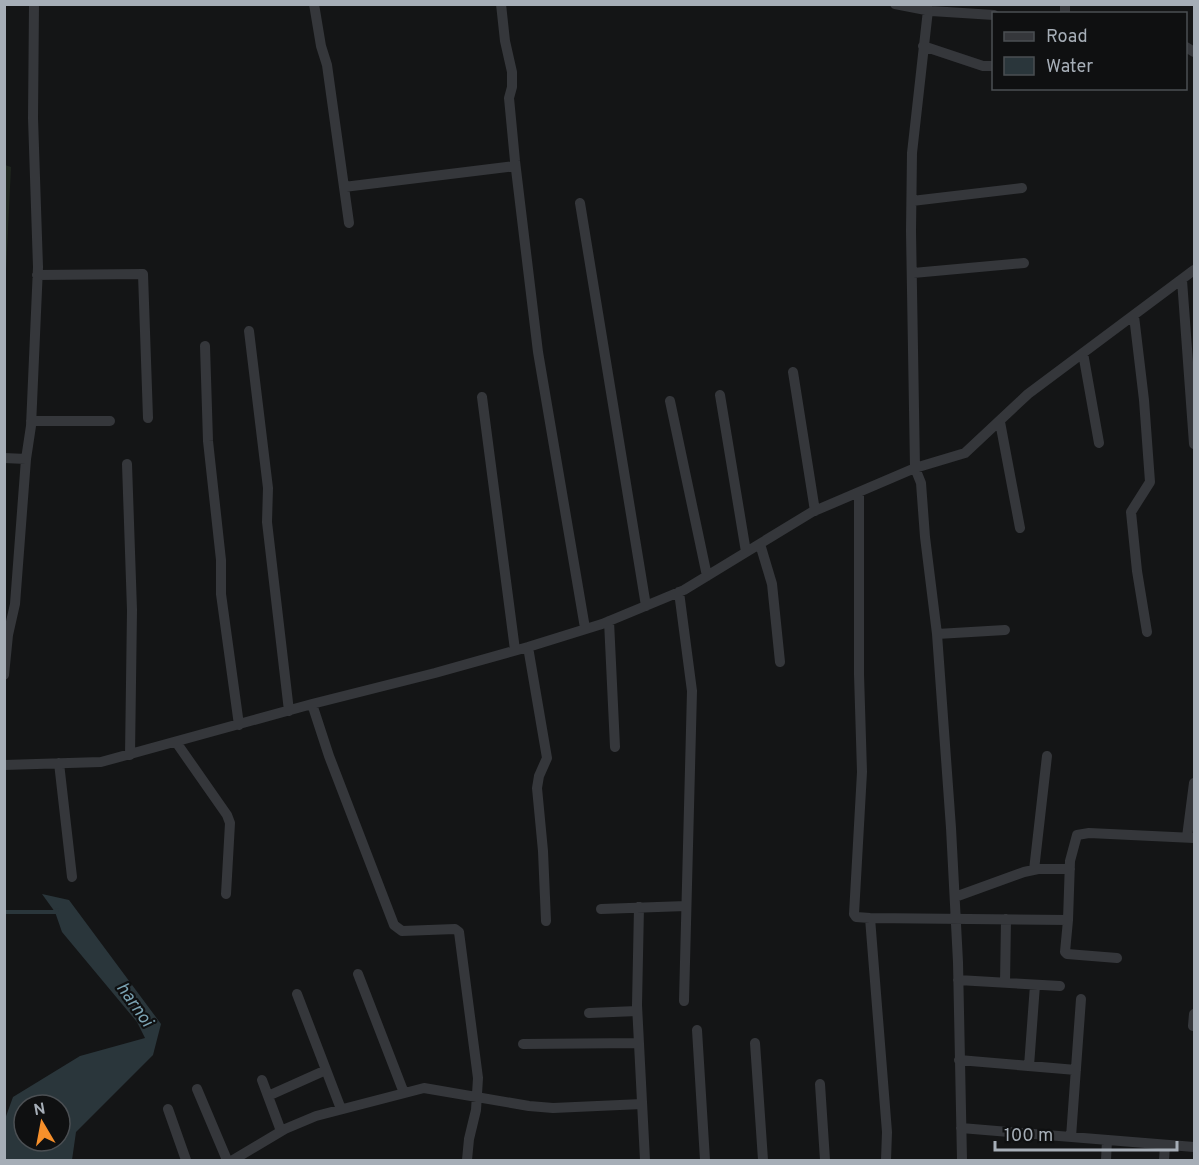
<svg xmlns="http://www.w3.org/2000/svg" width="1199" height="1165" font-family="Overpass,sans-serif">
  <rect width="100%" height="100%" fill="#141516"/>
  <path fill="#1f261e" d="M 5,165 L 11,167 L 5,293 L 4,165 Z"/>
  <path fill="#2a363b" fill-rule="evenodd" d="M 42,894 L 69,900 L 161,1024 L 153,1055 L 76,1132 L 72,1160 L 5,1160 L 5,1119 L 13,1097 L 80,1056 L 145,1038 L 137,1022 L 62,932 L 55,912 ZM 24,1105 L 60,1105 L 60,1141 L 24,1141 Z"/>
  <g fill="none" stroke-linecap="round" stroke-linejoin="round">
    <path stroke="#2a363b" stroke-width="4" d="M 4,912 L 55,912 L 57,910"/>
    <path stroke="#35373b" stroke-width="10" d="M 314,4 L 321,46 L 327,65 L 349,223
      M 501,4 L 505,41 L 512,72 L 512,87 L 509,98 L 515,161 L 538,352 L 585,628
      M 895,4 L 931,11 L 994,15
      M 928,10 L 912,153 L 911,231 L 915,468 L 921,483 L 925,537 L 937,634 L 951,828 L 958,962 L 962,1160
      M 1065,14 L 1065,4
      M 923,46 L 983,66 L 994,66
      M 1186,47 L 1194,52
      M 344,187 L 515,166
      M 912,201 L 1022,188
      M 580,203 L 646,606
      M 913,273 L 1024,263
      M 37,275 L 143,274 L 148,418
      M 1182,280 L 1194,444
      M 1134,316 L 1144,400 L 1150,482 L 1131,512 L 1137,571 L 1147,632
      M 249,331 L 268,488 L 267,522 L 289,711
      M 205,346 L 208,441 L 221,560 L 221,594 L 239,725
      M 1083,353 L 1099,443
      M 793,372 L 815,511
      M 720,395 L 746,552
      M 482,397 L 515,650
      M 670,401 L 707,576
      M 31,421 L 110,421
      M 1000,422 L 1020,528
      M 4,458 L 26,459
      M 127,464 L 132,610 L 130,755
      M 859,493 L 859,674 L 862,772 L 854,914 L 856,917 L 870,918 L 1068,920 L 1065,952 L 1067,954 L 1117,958
      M 760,544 L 772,584 L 780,662
      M 679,592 L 692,691 L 684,1001
      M 609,621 L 615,747
      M 937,634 L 1005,630
      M 528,647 L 547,758 L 539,776 L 537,788 L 543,851 L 546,921
      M 4,675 L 8,635 L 15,604 L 26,459 L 31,426 L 38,267 L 33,118 L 34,4
      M 312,704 L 329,756 L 394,925 L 402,931 L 455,929 L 459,932 L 478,1078 L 476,1110 L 469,1139 L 467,1160
      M 176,742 L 227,815 L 230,823 L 226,894
      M 59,763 L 72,877
      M 4,765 L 101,762 L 312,704 L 435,673 L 528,647 L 602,624 L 684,590 L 812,512 L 915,468 L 965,453 L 1028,394 L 1194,270
      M 1187,837 L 1194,783
      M 1034,870 L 1047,756
      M 955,897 L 1024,872 L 1038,869 L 1070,869
      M 639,907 L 637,1005 L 645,1160
      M 601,909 L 686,906
      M 870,918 L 887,1132 L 886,1160
      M 1068,920 L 1070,861 L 1077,835 L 1089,833 L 1194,838
      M 358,974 L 404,1093
      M 958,980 L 1060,986
      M 1005,983 L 1006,919
      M 297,994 L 341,1109
      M 589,1013 L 637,1011
      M 1193,1026 L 1194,1014
      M 697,1030 L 705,1160
      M 755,1043 L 763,1160
      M 523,1044 L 639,1043
      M 959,1060 L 1076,1070
      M 1029,1066 L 1035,985
      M 262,1080 L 281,1131
      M 820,1084 L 825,1160
      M 197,1089 L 227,1160
      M 268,1096 L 326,1070
      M 168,1109 L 186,1160
      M 961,1128 L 1194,1147
      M 1071,1137 L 1081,999
      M 233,1160 L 285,1129 L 316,1116 L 424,1088 L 529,1106 L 553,1108 L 642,1104
      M 1106,1160 L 1107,1140
      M 1164,1160 L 1165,1145"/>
  </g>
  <g text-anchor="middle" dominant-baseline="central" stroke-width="4.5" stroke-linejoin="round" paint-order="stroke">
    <g font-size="18" font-style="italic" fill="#7ba3b3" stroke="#0f1011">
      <text transform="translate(134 1005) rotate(55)">harnoi</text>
    </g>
  </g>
  <rect width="1199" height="1165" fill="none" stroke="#a6aeb7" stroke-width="12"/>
  <rect x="992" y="12" width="195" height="78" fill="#0f1011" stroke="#4b4f53" stroke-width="1.5"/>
  <rect x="1004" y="32" width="30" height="9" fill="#35373b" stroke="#4b4f53" stroke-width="1.5"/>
  <text x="1046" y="42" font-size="18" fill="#a6aeb7">Road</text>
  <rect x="1004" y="57" width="30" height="18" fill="#2a363b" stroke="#4b4f53" stroke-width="1.5"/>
  <text x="1046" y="72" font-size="18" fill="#a6aeb7">Water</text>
  <g transform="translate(42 1123) rotate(350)"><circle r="28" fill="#0f1011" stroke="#4b4f53" stroke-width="1.5"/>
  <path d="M0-4.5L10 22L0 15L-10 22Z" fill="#f7902b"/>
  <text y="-9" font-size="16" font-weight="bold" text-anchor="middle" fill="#a6aeb7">N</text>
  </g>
  <path d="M995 1141v9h182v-9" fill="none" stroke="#a6aeb7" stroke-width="3"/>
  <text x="1004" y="1141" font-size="18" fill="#a6aeb7" stroke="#0f1011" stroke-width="4.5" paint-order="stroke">100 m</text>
</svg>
